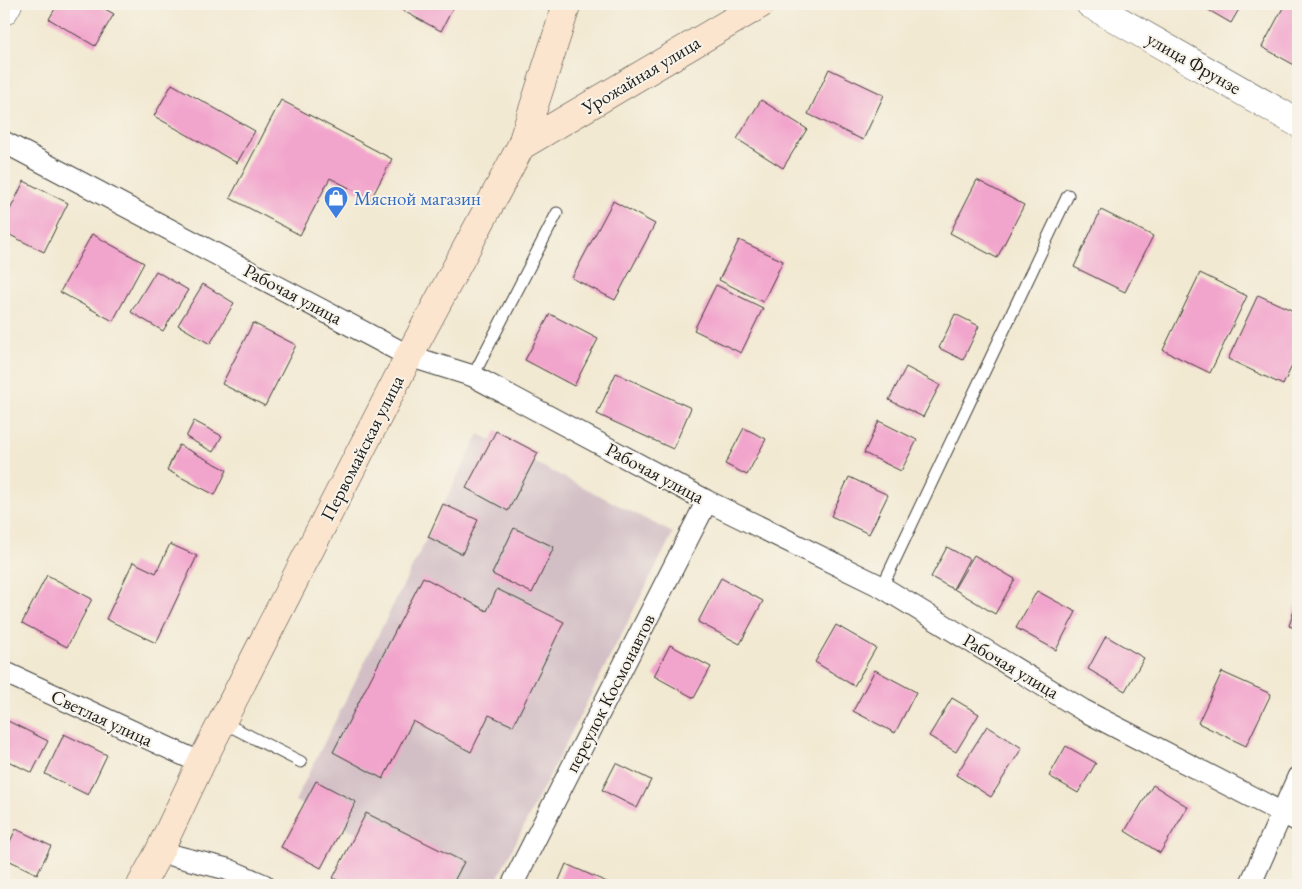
<svg xmlns="http://www.w3.org/2000/svg" width="1302" height="889" font-family="'EB Garamond',serif">
  <rect width="100%" height="100%" fill="#f7f3e8"/>
  <filter id="ink" filterUnits="userSpaceOnUse"><feTurbulence type="fractalNoise" baseFrequency=".02" numOctaves="2"/><feDisplacementMap in="SourceGraphic" scale="10" xChannelSelector="R" yChannelSelector="G"/><feConvolveMatrix kernelMatrix="1 2 1 2 8 2 1 2 1" color-interpolation-filters="sRGB"/></filter>
  <filter id="wash" filterUnits="userSpaceOnUse"><feTurbulence type="fractalNoise" baseFrequency=".0096" numOctaves="4" result="noise"/><feDisplacementMap in="SourceGraphic" scale="20" xChannelSelector="R" yChannelSelector="G"/><feGaussianBlur stdDeviation="1.12" result="paint"/><feColorMatrix in="noise" values="0 0 0 0 0 0 0 0 0 0 0 0 0 0 0 0 0 1.4 0 .05"/><feComposite in="paint" operator="in"/></filter>
  <g filter="url(#wash)">
    <rect width="100%" height="100%" fill="#f2e9d2"/>
    <path fill="#d2bec5" d="M 479,434 L 673,533 L 494,885 L 457,885 L 295,801 Z"/>
    <g id="blocks">
      <path fill="#f2a5cc" d="M 58,4 L 96,4 L 114,14 L 95,46 L 49,19 Z
        M 396,4 L 455,4 L 441,31 L 394,6 Z
        M 1198,4 L 1242,4 L 1231,23 Z
        M 1285,4 L 1298,4 L 1298,67 L 1262,47 Z
        M 829,69 L 884,95 L 863,140 L 808,114 Z
        M 172,84 L 255,131 L 237,163 L 154,116 Z
        M 281,100 L 392,159 L 371,199 L 330,178 L 300,235 L 230,198 Z
        M 761,100 L 807,129 L 783,168 L 737,139 Z
        M 977,180 L 1024,205 L 997,258 L 950,233 Z
        M 24,181 L 68,203 L 44,252 L 4,232 L 4,222 Z
        M 613,201 L 655,224 L 615,300 L 572,278 Z
        M 1101,210 L 1153,236 L 1125,292 L 1074,267 Z
        M 92,234 L 144,263 L 113,321 L 60,292 Z
        M 739,240 L 783,261 L 763,302 L 719,280 Z
        M 156,271 L 188,290 L 163,331 L 131,312 Z
        M 1200,273 L 1247,296 L 1210,373 L 1163,350 Z
        M 203,284 L 234,303 L 210,344 L 178,325 Z
        M 716,285 L 763,308 L 741,353 L 694,330 Z
        M 1258,295 L 1298,313 L 1298,353 L 1283,385 L 1228,359 Z
        M 550,314 L 598,339 L 574,386 L 525,360 Z
        M 955,314 L 979,326 L 963,360 L 939,348 Z
        M 253,323 L 296,345 L 265,406 L 222,384 Z
        M 906,367 L 940,385 L 923,417 L 889,400 Z
        M 616,373 L 691,408 L 673,449 L 597,414 Z
        M 1298,380 L 1298,392 L 1294,390 Z
        M 194,421 L 222,436 L 213,452 L 186,437 Z
        M 879,421 L 917,440 L 901,471 L 864,453 Z
        M 744,428 L 766,439 L 747,475 L 725,464 Z
        M 496,431 L 538,453 L 508,511 L 466,488 Z
        M 179,445 L 227,470 L 215,495 L 167,470 Z
        M 849,477 L 888,495 L 869,534 L 831,516 Z
        M 443,504 L 478,520 L 462,554 L 428,537 Z
        M 514,528 L 554,547 L 532,593 L 492,574 Z
        M 170,544 L 197,556 L 156,643 L 106,619 L 133,562 L 156,573 Z
        M 947,547 L 969,559 L 953,589 L 931,577 Z
        M 974,555 L 1015,579 L 995,614 L 954,589 Z
        M 47,575 L 92,599 L 67,647 L 22,623 Z
        M 423,577 L 487,611 L 497,589 L 564,622 L 513,726 L 489,715 L 471,752 L 413,721 L 383,779 L 333,752 Z
        M 721,578 L 763,601 L 740,644 L 698,622 Z
        M 1037,591 L 1076,612 L 1056,650 L 1016,628 Z
        M 1298,598 L 1298,629 L 1289,626 Z
        M 836,625 L 876,648 L 854,686 L 815,662 Z
        M 1106,636 L 1144,658 L 1125,691 L 1088,669 Z
        M 670,645 L 711,667 L 694,698 L 654,676 Z
        M 875,670 L 916,692 L 895,733 L 853,711 Z
        M 1222,672 L 1271,694 L 1246,746 L 1198,723 Z
        M 952,698 L 979,714 L 956,752 L 929,736 Z
        M 8,721 L 48,741 L 32,773 L 4,759 L 4,729 Z
        M 987,726 L 1022,748 L 991,797 L 956,775 Z
        M 64,734 L 107,755 L 88,795 L 45,774 Z
        M 1066,746 L 1096,763 L 1078,793 L 1049,776 Z
        M 616,763 L 651,780 L 637,808 L 602,790 Z
        M 316,781 L 356,802 L 321,868 L 281,847 Z
        M 1153,785 L 1188,807 L 1160,853 L 1125,831 Z
        M 366,813 L 464,862 L 452,885 L 348,885 L 333,878 Z
        M 16,829 L 51,846 L 37,874 L 4,858 L 4,854 Z
        M 566,864 L 609,883 L 609,885 L 557,885 Z"/>
    </g>
  </g>
  <g filter="url(#ink)">
    <use href="#blocks" fill-opacity="0" stroke="#3c3b37" stroke-width="1"/>
    <g fill="none" stroke-linecap="round" stroke-linejoin="round">
      <defs>
        <path id="service" d="M 473,376 L 557,213
          M 882,587 L 1068,195
          M 222,722 L 301,762"/>
        <path id="minor" d="M 4,142 L 409,356 L 473,376 L 707,501 L 882,587 L 1083,710 L 1298,821
          M 4,672 L 201,763
          M 159,852 L 227,869 L 264,885
          M 512,885 L 707,501
          M 1250,885 L 1298,777"/>
        <path id="tertiary" d="M 1090,4 L 1298,123
          M 4,11 L 8,4"/>
        <path id="secondary" d="M 521,146 L 761,4
          M 141,885 L 159,852 L 201,763 L 409,356 L 521,146 L 567,4"/>
      </defs>
      <use href="#service" stroke="#3c3b37" stroke-width="13"/>
      <use href="#minor" stroke="#3c3b37" stroke-width="23"/>
      <use href="#tertiary" stroke="#3c3b37" stroke-width="29"/>
      <use href="#secondary" stroke="#3c3b37" stroke-width="29"/>
      <use href="#service" stroke="#fff" stroke-width="11"/>
      <use href="#minor" stroke="#fff" stroke-width="21"/>
      <use href="#tertiary" stroke="#fff" stroke-width="28"/>
      <use href="#secondary" stroke="#fbe5cf" stroke-width="28"/>
    </g>
  </g>
  <defs>
    <symbol id="shop-pin" viewBox="-11 -11 22 30"><path d="M0 17L-7.5 6A9.5 9.5 0 1 1 7.5 6Z" fill="#3f7fe0" stroke="#f7f3e8"/><path d="M-5-2.5h2.3a2.7 3.5 0 0 1 5.4 0H5L5.5 6h-11ZM-1.5-2.5h3a1.5 2.3 0 0 0-3 0Z" fill="#fff"/></symbol>
  </defs>
  <g fill-rule="evenodd">
    <use href="#shop-pin" x="322" y="184" width="28" height="38"/>
  </g>
  <g text-anchor="middle" dominant-baseline="central" stroke-width="4" stroke-linejoin="round" paint-order="stroke">
    <g font-size="19" fill="#1c1c1c" stroke="#f7f3e8">
      <text transform="translate(1194 63) rotate(30)">улица Фрунзе</text>
      <text transform="translate(641 75) rotate(-31)">Урожайная улица</text>
      <text transform="translate(293 294) rotate(28)">Рабочая улица</text>
      <text transform="translate(362 448) rotate(-63)">Первомайская улица</text>
      <text transform="translate(655 473) rotate(28)">Рабочая улица</text>
      <text transform="translate(1011 666) rotate(31)">Рабочая улица</text>
      <text transform="translate(610 693) rotate(-63)">переулок Космонавтов</text>
      <text transform="translate(102 718) rotate(25)">Светлая улица</text>
    </g>
    <g font-size="19" fill="#366cbe" stroke="#f7f3e8" text-anchor="start">
      <text x="354" y="198">Мясной магазин</text>
    </g>
  </g>
  <rect width="1302" height="889" fill="none" stroke="#f7f3e8" stroke-width="20"/>
</svg>
